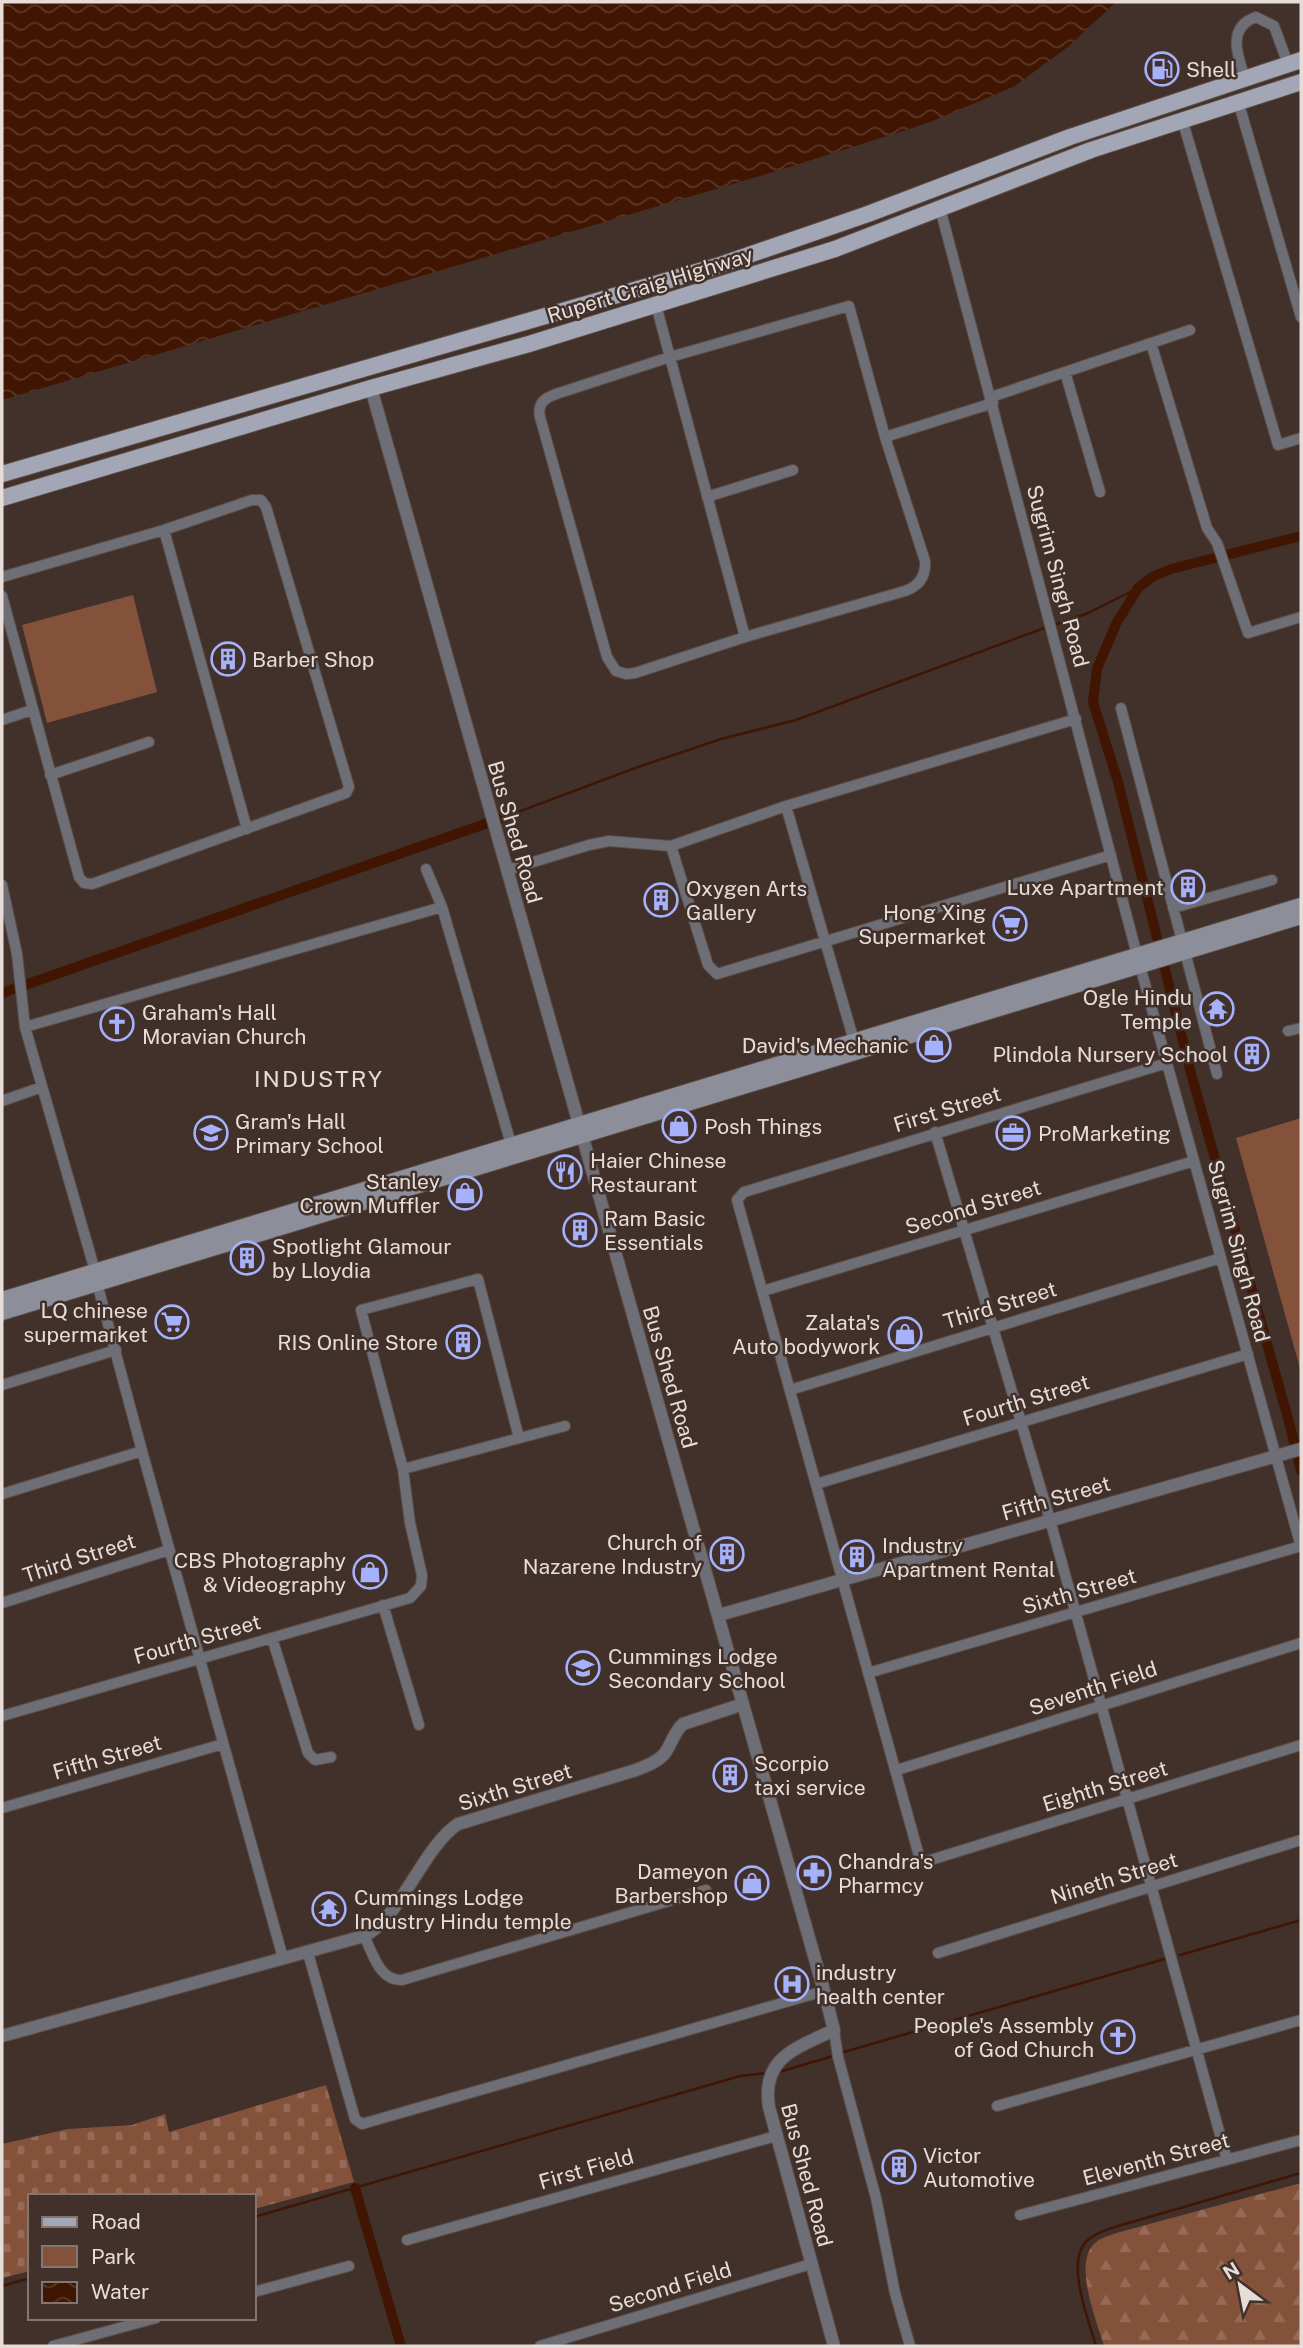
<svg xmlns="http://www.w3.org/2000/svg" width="1303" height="2348" font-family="'Public Sans',sans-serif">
  <defs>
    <pattern id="forest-firs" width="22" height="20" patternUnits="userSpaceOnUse" patternTransform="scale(1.75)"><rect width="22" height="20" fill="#84513b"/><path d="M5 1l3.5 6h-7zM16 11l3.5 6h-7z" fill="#956a57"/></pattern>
    <pattern id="cemetery-stones" width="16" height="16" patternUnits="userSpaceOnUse" patternTransform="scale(1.75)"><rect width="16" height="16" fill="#84513b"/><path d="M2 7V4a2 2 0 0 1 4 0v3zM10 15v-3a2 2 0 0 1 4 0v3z" fill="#956a57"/></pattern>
    <pattern id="water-waves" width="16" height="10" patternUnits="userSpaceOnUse" patternTransform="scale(1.75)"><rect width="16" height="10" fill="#401602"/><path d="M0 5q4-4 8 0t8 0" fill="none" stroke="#5c3726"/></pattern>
  </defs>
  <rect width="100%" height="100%" fill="#41312a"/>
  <path fill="url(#forest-firs)" d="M 1301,2183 L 1301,2346 L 1104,2346 C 1097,2322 1073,2264 1094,2244 C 1101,2237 1111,2235 1120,2232 Z"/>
  <path fill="url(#cemetery-stones)" d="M 326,2085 L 354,2182 L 254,2209 L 254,2196 L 30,2196 L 30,2271 L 2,2278 L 2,2144 L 68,2129 L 132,2125 L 165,2114 L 169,2132 Z"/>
  <path fill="#84513b" d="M 133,595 L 157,692 L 47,723 L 22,625 Z
    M 1301,1118 L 1301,1372 L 1236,1138 Z"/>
  <path fill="url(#water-waves)" d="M 2,2 L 1116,2 L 1069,46 L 1015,86 L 928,123 L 780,170 L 2,400 Z"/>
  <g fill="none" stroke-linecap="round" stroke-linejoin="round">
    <path stroke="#401602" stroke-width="2.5" d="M 1054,625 L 1088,613 L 1138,588
      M 502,818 L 638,767 L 721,739 L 796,720 L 1047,627
      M 1180,1955 L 1301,1920
      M 844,2052 L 1168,1958
      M 779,2072 L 833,2056
      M 254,2217 L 740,2076 L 766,2073
      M 2,2286 L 30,2278
      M 1096,2346 C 1089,2321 1067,2267 1084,2244 C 1092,2234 1106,2230 1118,2226 L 1301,2173"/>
    <path stroke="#401602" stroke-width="10" d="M 1301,536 L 1171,569 L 1152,577 L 1138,588 L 1116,624 L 1097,669 L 1093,702 L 1118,782 L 1192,1077 L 1289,1422 L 1301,1471
      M 2,993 L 502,818
      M 355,2188 L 401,2346"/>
    <defs>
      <path id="minor" d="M 1245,78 C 1237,55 1227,27 1256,17 L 1274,26 L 1288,64
        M 1238,101 L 1301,317
        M 1182,119 L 1278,445 L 1301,438
        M 940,208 L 1137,955
        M 656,305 L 745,637
        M 849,306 L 885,437 L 925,561 C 926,576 919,586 905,591 L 745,637 L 635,673 L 626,674 L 616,671 L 607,657 L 540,417 C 537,403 545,398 556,394 L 670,357 Z
        M 1151,343 L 1207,528 L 1217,543 L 1248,633 L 1301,617
        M 1065,372 L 1100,492
        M 991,397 L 1190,330
        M 885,437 L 993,403
        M 707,497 L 793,470
        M 164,530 L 247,829
        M 2,577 L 164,530 L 252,500 L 261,500 L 266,507 L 349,787 L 346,793 L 92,884 L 84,883 L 79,877 L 2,596
        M 1121,708 L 1182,941
        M 2,720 L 32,710
        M 50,775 L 149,742
        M 786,806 L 854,1041
        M 671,846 L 708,965 L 717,974 L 1111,855
        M 426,869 L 442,907 L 511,1144
        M 507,870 L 589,845 L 609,841 L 671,846 L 786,806 L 1076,719
        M 2,885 L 17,954 L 25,1027 L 95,1271
        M 1173,908 L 1272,880
        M 1185,952 L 1217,1074
        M 1140,966 L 1301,1547
        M 25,1027 L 442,907
        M 1288,1031 L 1301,1028
        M 1167,1063 L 744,1192 L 737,1200 L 921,1863 L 1301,1745
        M 2,1101 L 42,1087
        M 935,1132 L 1050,1520 L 1227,2160
        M 97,1283 L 142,1451 L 283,1958
        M 763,1291 L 1194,1161
        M 2,1385 L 116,1350
        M 790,1390 L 1221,1258
        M 403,1469 L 565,1426
        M 816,1484 L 1248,1354
        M 2,1494 L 142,1451
        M 2,1603 L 169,1550
        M 383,1605 L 419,1725
        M 272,1638 L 308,1753 L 315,1760 L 331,1757
        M 868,1673 L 1301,1546
        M 2,1716 L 410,1598 L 421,1586 L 422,1575 L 410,1523 L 403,1469 L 361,1310 L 478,1279 L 519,1438
        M 897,1770 L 1301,1643
        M 2,1808 L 223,1744
        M 364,1936 C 373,1953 379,1981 402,1980 L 706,1890
        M 308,1953 L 355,2119 L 362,2124 L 824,1991
        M 938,1953 L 1301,1840
        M 834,2030 L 838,2057 L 876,2198 L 895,2293 L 910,2346
        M 997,2106 L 1301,2020
        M 1020,2215 L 1301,2140
        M 407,2240 L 776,2136
        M 254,2292 L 349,2266
        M 53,2346 L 156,2318
        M 540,2346 L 811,2264"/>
      <path id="tertiary" d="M 371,388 C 518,923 673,1456 824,1991 L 834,2030 C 797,2048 761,2057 769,2107 L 834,2346
        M 719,1615 L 1301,1449
        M 2,2036 L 364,1936 C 400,1919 423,1847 458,1824 L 636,1770 C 646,1766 658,1762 665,1753 C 672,1743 674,1732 683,1724 L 743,1704"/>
      <path id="secondary" d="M 2,1299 L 1301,905
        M 2,1313 L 1301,917"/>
      <path id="primary" d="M 2,474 L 717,266 L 868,214 L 1070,137 L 1301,60
        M 2,498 L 371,388 L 529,344 L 835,249 L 1091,150 L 1301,82"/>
    </defs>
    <use href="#minor" stroke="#5c4d46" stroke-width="12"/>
    <use href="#tertiary" stroke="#5c4d46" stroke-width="14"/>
    <use href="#secondary" stroke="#5c4d46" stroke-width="16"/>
    <use href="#primary" stroke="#5c4d46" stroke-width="18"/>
    <use href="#minor" stroke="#6d6e76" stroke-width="10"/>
    <use href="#tertiary" stroke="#6d6e76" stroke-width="12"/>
    <use href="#secondary" stroke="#8c8e9a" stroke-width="14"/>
    <use href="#primary" stroke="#a3a6b5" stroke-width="16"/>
  </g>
  <defs>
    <symbol id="fuel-ring" viewBox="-11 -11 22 22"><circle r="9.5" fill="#41312a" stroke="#a6b1fc" stroke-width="1.5"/><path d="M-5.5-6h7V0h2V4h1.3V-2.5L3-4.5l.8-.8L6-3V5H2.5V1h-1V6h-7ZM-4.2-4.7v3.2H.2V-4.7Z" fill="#a6b1fc"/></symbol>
    <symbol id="building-ring" viewBox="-11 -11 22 22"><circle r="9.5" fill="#41312a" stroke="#a6b1fc" stroke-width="1.5"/><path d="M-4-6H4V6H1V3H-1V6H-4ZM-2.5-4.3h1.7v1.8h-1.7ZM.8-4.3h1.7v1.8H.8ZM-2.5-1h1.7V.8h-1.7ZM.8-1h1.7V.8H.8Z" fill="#a6b1fc"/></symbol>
    <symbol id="supermarket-ring" viewBox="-11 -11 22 22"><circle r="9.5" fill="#41312a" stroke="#a6b1fc" stroke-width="1.5"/><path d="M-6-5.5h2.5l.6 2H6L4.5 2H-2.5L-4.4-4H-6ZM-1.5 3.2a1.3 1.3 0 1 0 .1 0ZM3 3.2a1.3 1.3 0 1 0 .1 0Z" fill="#a6b1fc"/></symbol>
    <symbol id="temple-ring" viewBox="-11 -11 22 22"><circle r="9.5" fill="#41312a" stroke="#a6b1fc" stroke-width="1.5"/><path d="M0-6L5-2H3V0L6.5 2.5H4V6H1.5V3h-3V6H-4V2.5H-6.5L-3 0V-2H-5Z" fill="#a6b1fc"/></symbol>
    <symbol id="church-ring" viewBox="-11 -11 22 22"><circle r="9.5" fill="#41312a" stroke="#a6b1fc" stroke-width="1.5"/><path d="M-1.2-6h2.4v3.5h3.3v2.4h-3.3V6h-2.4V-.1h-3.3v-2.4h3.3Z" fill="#a6b1fc"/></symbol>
    <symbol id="shop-ring" viewBox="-11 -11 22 22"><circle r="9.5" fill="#41312a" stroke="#a6b1fc" stroke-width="1.5"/><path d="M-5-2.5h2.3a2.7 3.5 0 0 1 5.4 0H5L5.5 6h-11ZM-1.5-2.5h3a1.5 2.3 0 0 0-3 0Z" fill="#a6b1fc"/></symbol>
    <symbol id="school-ring" viewBox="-11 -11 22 22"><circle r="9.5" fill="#41312a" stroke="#a6b1fc" stroke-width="1.5"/><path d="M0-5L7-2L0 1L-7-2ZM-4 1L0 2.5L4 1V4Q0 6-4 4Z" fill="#a6b1fc"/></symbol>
    <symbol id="office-ring" viewBox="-11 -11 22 22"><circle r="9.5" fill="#41312a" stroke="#a6b1fc" stroke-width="1.5"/><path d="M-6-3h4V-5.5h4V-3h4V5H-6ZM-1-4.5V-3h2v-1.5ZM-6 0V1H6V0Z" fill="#a6b1fc"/></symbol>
    <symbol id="restaurant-ring" viewBox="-11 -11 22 22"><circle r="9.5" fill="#41312a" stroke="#a6b1fc" stroke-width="1.5"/><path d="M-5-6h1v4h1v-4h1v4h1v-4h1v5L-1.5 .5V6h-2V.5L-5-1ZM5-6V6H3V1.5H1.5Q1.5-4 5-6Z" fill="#a6b1fc"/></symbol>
    <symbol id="pharmacy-ring" viewBox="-11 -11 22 22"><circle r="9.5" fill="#41312a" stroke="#a6b1fc" stroke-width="1.5"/><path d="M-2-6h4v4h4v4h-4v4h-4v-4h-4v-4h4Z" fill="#a6b1fc"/></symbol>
    <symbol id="hospital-ring" viewBox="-11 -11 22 22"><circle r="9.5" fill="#41312a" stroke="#a6b1fc" stroke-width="1.5"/><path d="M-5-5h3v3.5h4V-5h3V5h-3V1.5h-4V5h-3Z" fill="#a6b1fc"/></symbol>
  </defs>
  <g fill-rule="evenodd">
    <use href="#fuel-ring" x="1143" y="50" width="38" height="38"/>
    <use href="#building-ring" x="209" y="640" width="38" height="38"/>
    <use href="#building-ring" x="1169" y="868" width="38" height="38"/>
    <use href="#building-ring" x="642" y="881" width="38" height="38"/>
    <use href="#supermarket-ring" x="991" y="905" width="38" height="38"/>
    <use href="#temple-ring" x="1198" y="990" width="38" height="38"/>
    <use href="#church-ring" x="98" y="1005" width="38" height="38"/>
    <use href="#shop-ring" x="915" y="1026" width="38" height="38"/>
    <use href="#building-ring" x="1233" y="1035" width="38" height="38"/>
    <use href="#shop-ring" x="660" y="1107" width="38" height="38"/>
    <use href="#school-ring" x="192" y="1114" width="38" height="38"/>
    <use href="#office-ring" x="994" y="1114" width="38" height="38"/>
    <use href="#restaurant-ring" x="546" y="1153" width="38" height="38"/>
    <use href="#shop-ring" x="446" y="1174" width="38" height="38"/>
    <use href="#building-ring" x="561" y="1211" width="38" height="38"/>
    <use href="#building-ring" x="228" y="1239" width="38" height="38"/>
    <use href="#supermarket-ring" x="153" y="1303" width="38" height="38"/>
    <use href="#shop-ring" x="886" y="1315" width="38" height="38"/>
    <use href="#building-ring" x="444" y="1323" width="38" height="38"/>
    <use href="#building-ring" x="708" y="1535" width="38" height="38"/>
    <use href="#building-ring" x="838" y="1538" width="38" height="38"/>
    <use href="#shop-ring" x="351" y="1553" width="38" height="38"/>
    <use href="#school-ring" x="564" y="1649" width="38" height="38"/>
    <use href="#building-ring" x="711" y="1756" width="38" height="38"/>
    <use href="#pharmacy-ring" x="795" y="1854" width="38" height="38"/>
    <use href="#shop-ring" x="733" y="1864" width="38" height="38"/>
    <use href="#temple-ring" x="310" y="1890" width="38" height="38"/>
    <use href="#hospital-ring" x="773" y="1965" width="38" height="38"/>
    <use href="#church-ring" x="1099" y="2018" width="38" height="38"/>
    <use href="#building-ring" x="880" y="2148" width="38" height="38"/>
  </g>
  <g text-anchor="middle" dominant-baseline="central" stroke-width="5" stroke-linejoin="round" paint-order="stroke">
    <g font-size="21" fill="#e7ddd8" stroke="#41312a" text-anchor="start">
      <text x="1186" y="69">Shell</text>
      <text x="252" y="659">Barber Shop</text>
      <text x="1164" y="887" text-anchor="end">Luxe Apartment</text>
      <text x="686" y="888">Oxygen Arts<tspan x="686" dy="24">Gallery</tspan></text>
      <text x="986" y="912" text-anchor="end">Hong Xing<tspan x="986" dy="24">Supermarket</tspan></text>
      <text x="1192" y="997" text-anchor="end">Ogle Hindu<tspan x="1192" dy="24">Temple</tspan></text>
      <text x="142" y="1012">Graham's Hall<tspan x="142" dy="24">Moravian Church</tspan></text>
      <text x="909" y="1045" text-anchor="end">David's Mechanic</text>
      <text x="1228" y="1054" text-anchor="end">Plindola Nursery School</text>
      <text x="235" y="1121">Gram's Hall<tspan x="235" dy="24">Primary School</tspan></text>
      <text x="704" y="1126">Posh Things</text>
      <text x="1038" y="1133">ProMarketing</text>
      <text x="590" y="1160">Haier Chinese<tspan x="590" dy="24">Restaurant</tspan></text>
      <text x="440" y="1181" text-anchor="end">Stanley<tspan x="440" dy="24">Crown Muffler</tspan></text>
      <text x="604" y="1218">Ram Basic<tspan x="604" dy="24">Essentials</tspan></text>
      <text x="272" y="1246">Spotlight Glamour<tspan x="272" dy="24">by Lloydia</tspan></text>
      <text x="148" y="1310" text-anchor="end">LQ chinese<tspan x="148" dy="24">supermarket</tspan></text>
      <text x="880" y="1322" text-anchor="end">Zalata's<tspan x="880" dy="24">Auto bodywork</tspan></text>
      <text x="438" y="1342" text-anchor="end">RIS Online Store</text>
      <text x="702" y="1542" text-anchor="end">Church of<tspan x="702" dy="24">Nazarene Industry</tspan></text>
      <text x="882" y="1545">Industry<tspan x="882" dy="24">Apartment Rental</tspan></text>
      <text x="346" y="1560" text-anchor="end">CBS Photography<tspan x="346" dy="24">&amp; Videography</tspan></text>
      <text x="608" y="1656">Cummings Lodge<tspan x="608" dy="24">Secondary School</tspan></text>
      <text x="754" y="1763">Scorpio<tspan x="754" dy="24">taxi service</tspan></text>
      <text x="838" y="1861">Chandra's<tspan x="838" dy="24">Pharmcy</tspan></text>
      <text x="728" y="1871" text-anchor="end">Dameyon<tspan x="728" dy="24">Barbershop</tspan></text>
      <text x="354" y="1897">Cummings Lodge<tspan x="354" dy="24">Industry Hindu temple</tspan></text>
      <text x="816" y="1972">industry<tspan x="816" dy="24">health center</tspan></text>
      <text x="1094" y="2025" text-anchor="end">People's Assembly<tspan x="1094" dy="24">of God Church</tspan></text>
      <text x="923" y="2155">Victor<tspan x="923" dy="24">Automotive</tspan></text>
    </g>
    <g font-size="21" fill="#e7ddd8" stroke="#41312a">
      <text transform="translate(650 285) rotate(-17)">Rupert Craig Highway</text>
      <text transform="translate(1058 576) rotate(75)">Sugrim Singh Road</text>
      <text transform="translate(515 832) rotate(74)">Bus Shed Road</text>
      <text transform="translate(947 1109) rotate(-17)">First Street</text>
      <text transform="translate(973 1207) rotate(-17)">Second Street</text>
      <text transform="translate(1239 1251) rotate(75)">Sugrim Singh Road</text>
      <text transform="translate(1000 1305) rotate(-17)">Third Street</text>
      <text transform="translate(670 1377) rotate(74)">Bus Shed Road</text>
      <text transform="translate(1026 1400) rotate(-17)">Fourth Street</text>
      <text transform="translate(1056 1498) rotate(-16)">Fifth Street</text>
      <text transform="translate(79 1558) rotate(-18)">Third Street</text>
      <text transform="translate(1079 1591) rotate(-16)">Sixth Street</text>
      <text transform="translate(197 1639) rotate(-16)">Fourth Street</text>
      <text transform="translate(1093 1688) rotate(-18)">Seventh Field</text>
      <text transform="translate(107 1757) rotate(-16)">Fifth Street</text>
      <text transform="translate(1105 1786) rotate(-17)">Eighth Street</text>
      <text transform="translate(515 1787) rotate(-17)">Sixth Street</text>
      <text transform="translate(1114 1878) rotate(-17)">Nineth Street</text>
      <text transform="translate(1156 2159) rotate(-15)">Eleventh Street</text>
      <text transform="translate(586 2169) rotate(-16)">First Field</text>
      <text transform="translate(807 2175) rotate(75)">Bus Shed Road</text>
      <text transform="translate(670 2287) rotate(-17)">Second Field</text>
    </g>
    <g font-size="23" letter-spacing="2" fill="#e7ddd8" stroke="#41312a">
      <text x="319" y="1078">INDUSTRY</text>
    </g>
  </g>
  <rect width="1303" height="2348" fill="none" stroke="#e7ddd8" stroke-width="7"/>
  <rect x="28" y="2194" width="228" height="126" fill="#41312a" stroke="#837670" stroke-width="2"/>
  <rect x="42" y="2217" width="35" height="10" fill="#a3a6b5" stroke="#837670" stroke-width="2"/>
  <text x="91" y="2229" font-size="21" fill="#e7ddd8">Road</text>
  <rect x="42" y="2246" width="35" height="21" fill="#84513b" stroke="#837670" stroke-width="2"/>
  <text x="91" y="2264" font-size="21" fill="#e7ddd8">Park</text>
  <rect x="42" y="2282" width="35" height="21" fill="url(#water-waves)" stroke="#837670" stroke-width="2"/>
  <text x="91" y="2299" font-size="21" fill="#e7ddd8">Water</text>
  <g transform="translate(1240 2285) rotate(328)" stroke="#41312a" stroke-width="5" paint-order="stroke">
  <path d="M0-5L12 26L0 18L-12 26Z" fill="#e7ddd8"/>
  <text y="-10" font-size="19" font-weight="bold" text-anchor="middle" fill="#e7ddd8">N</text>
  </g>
</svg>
